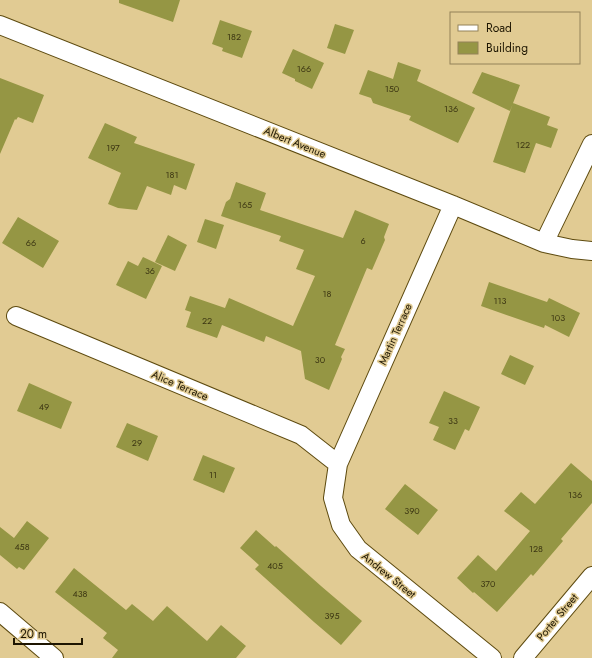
<svg xmlns="http://www.w3.org/2000/svg" width="592" height="658" font-family="Jost,sans-serif">
  <rect width="100%" height="100%" fill="#e1cb93"/>
  <path fill="#959644" d="M 119,0 L 180,0 L 173,22 L 119,3 Z
    M 220,20 L 252,31 L 242,58 L 222,51 L 223,48 L 212,44 Z
    M 335,24 L 354,30 L 345,54 L 327,48 Z
    M 293,49 L 324,63 L 312,89 L 295,81 L 295,79 L 282,73 Z
    M 398,62 L 421,70 L 417,81 L 475,108 L 458,143 L 409,120 L 411,116 L 373,103 L 371,98 L 359,94 L 368,70 L 393,79 Z
    M 482,72 L 520,85 L 510,111 L 472,93 Z
    M 0,78 L 44,95 L 33,123 L 18,117 L 16,120 L 15,119 L 0,154 Z
    M 513,103 L 550,117 L 547,125 L 558,129 L 551,148 L 536,143 L 525,173 L 493,162 Z
    M 105,123 L 137,137 L 134,143 L 195,164 L 186,190 L 174,185 L 171,195 L 147,186 L 137,210 L 118,208 L 108,204 L 121,173 L 88,158 Z
    M 236,182 L 266,193 L 260,210 L 343,238 L 355,210 L 389,224 L 384,237 L 385,240 L 372,270 L 367,268 L 335,345 L 345,349 L 341,357 L 342,359 L 329,390 L 305,379 L 301,351 L 266,336 L 264,342 L 222,325 L 217,338 L 186,327 L 191,312 L 185,310 L 190,296 L 225,308 L 229,298 L 293,326 L 315,276 L 296,269 L 304,250 L 279,241 L 281,236 L 221,216 L 226,202 L 230,199 Z
    M 18,217 L 59,241 L 43,268 L 2,243 Z
    M 205,219 L 224,225 L 216,249 L 197,242 Z
    M 168,235 L 187,245 L 175,271 L 155,262 Z
    M 143,257 L 162,266 L 146,299 L 116,285 L 128,261 L 138,266 Z
    M 489,282 L 547,302 L 549,298 L 580,313 L 569,337 L 545,325 L 544,328 L 481,306 Z
    M 510,355 L 534,366 L 525,385 L 501,374 Z
    M 29,383 L 72,402 L 61,429 L 17,411 Z
    M 444,391 L 480,407 L 469,431 L 465,429 L 455,450 L 433,440 L 439,427 L 429,423 Z
    M 127,423 L 158,436 L 148,461 L 116,447 Z
    M 203,455 L 235,468 L 224,493 L 193,480 Z
    M 571,463 L 592,481 L 592,503 L 561,539 L 563,541 L 533,576 L 531,574 L 497,612 L 474,592 L 473,593 L 457,578 L 478,555 L 496,571 L 530,531 L 504,511 L 521,492 L 535,504 Z
    M 405,484 L 438,510 L 418,535 L 385,509 Z
    M 27,521 L 49,538 L 24,570 L 19,567 L 17,569 L 0,555 L 0,527 L 14,538 Z
    M 256,530 L 275,547 L 276,546 L 321,586 L 362,621 L 341,645 L 314,622 L 255,569 L 259,565 L 240,548 Z
    M 74,568 L 126,610 L 132,604 L 153,621 L 167,606 L 207,641 L 221,625 L 246,646 L 236,658 L 112,658 L 118,650 L 103,638 L 107,633 L 55,592 Z"/>
  <g fill="none" stroke-linecap="round" stroke-linejoin="round">
    <defs>
      <path id="street" d="M 0,25 L 453,205 L 544,243 L 572,249 L 592,251
        M 453,205 L 338,464 L 333,498 L 341,525 L 358,549 L 492,658
        M 544,243 L 592,144
        M 16,316 L 301,435 L 338,464
        M 0,612 L 54,658
        M 523,658 L 592,576"/>
    </defs>
    <use href="#street" stroke="#5d4a0f" stroke-width="20"/>
    <use href="#street" stroke="#fff" stroke-width="18"/>
  </g>
  <g text-anchor="middle" dominant-baseline="central" stroke-width="3" stroke-linejoin="round" paint-order="stroke">
    <g font-size="9" fill="#3b3512">
      <text x="234" y="36">182</text>
      <text x="304" y="68">166</text>
      <text x="392" y="88">150</text>
      <text x="451" y="108">136</text>
      <text x="523" y="144">122</text>
      <text x="113" y="147">197</text>
      <text x="172" y="174">181</text>
      <text x="245" y="204">165</text>
      <text x="363" y="240">6</text>
      <text x="31" y="242">66</text>
      <text x="150" y="270">36</text>
      <text x="327" y="293">18</text>
      <text x="500" y="300">113</text>
      <text x="558" y="317">103</text>
      <text x="207" y="320">22</text>
      <text x="320" y="359">30</text>
      <text x="44" y="406">49</text>
      <text x="453" y="420">33</text>
      <text x="137" y="442">29</text>
      <text x="213" y="474">11</text>
      <text x="575" y="494">136</text>
      <text x="412" y="510">390</text>
      <text x="22" y="546">458</text>
      <text x="536" y="548">128</text>
      <text x="275" y="565">405</text>
      <text x="488" y="583">370</text>
      <text x="80" y="593">438</text>
      <text x="332" y="615">395</text>
    </g>
    <g font-size="11" fill="#1d1501" stroke="#e1cb93">
      <text transform="translate(295 142) rotate(22)">Albert Avenue</text>
      <text transform="translate(395 334) rotate(-66)">Martin Terrace</text>
      <text transform="translate(180 385) rotate(23)">Alice Terrace</text>
      <text transform="translate(389 575) rotate(39)">Andrew Street</text>
      <text transform="translate(557 617) rotate(-50)">Porter Street</text>
    </g>
  </g>
  <rect x="450" y="12" width="130" height="52" fill="#e1cb93" stroke="#938259"/>
  <rect x="458" y="25" width="20" height="6" fill="#ffffff" stroke="#938259"/>
  <text x="486" y="32" font-size="12" fill="#1d1501">Road</text>
  <rect x="458" y="42" width="20" height="12" fill="#959644" stroke="#938259"/>
  <text x="486" y="52" font-size="12" fill="#1d1501">Building</text>
  <path d="M14 638v6h68v-6" fill="none" stroke="#1d1501" stroke-width="2"/>
  <text x="20" y="638" font-size="12" fill="#1d1501" stroke="#e1cb93" stroke-width="3" paint-order="stroke">20 m</text>
</svg>
